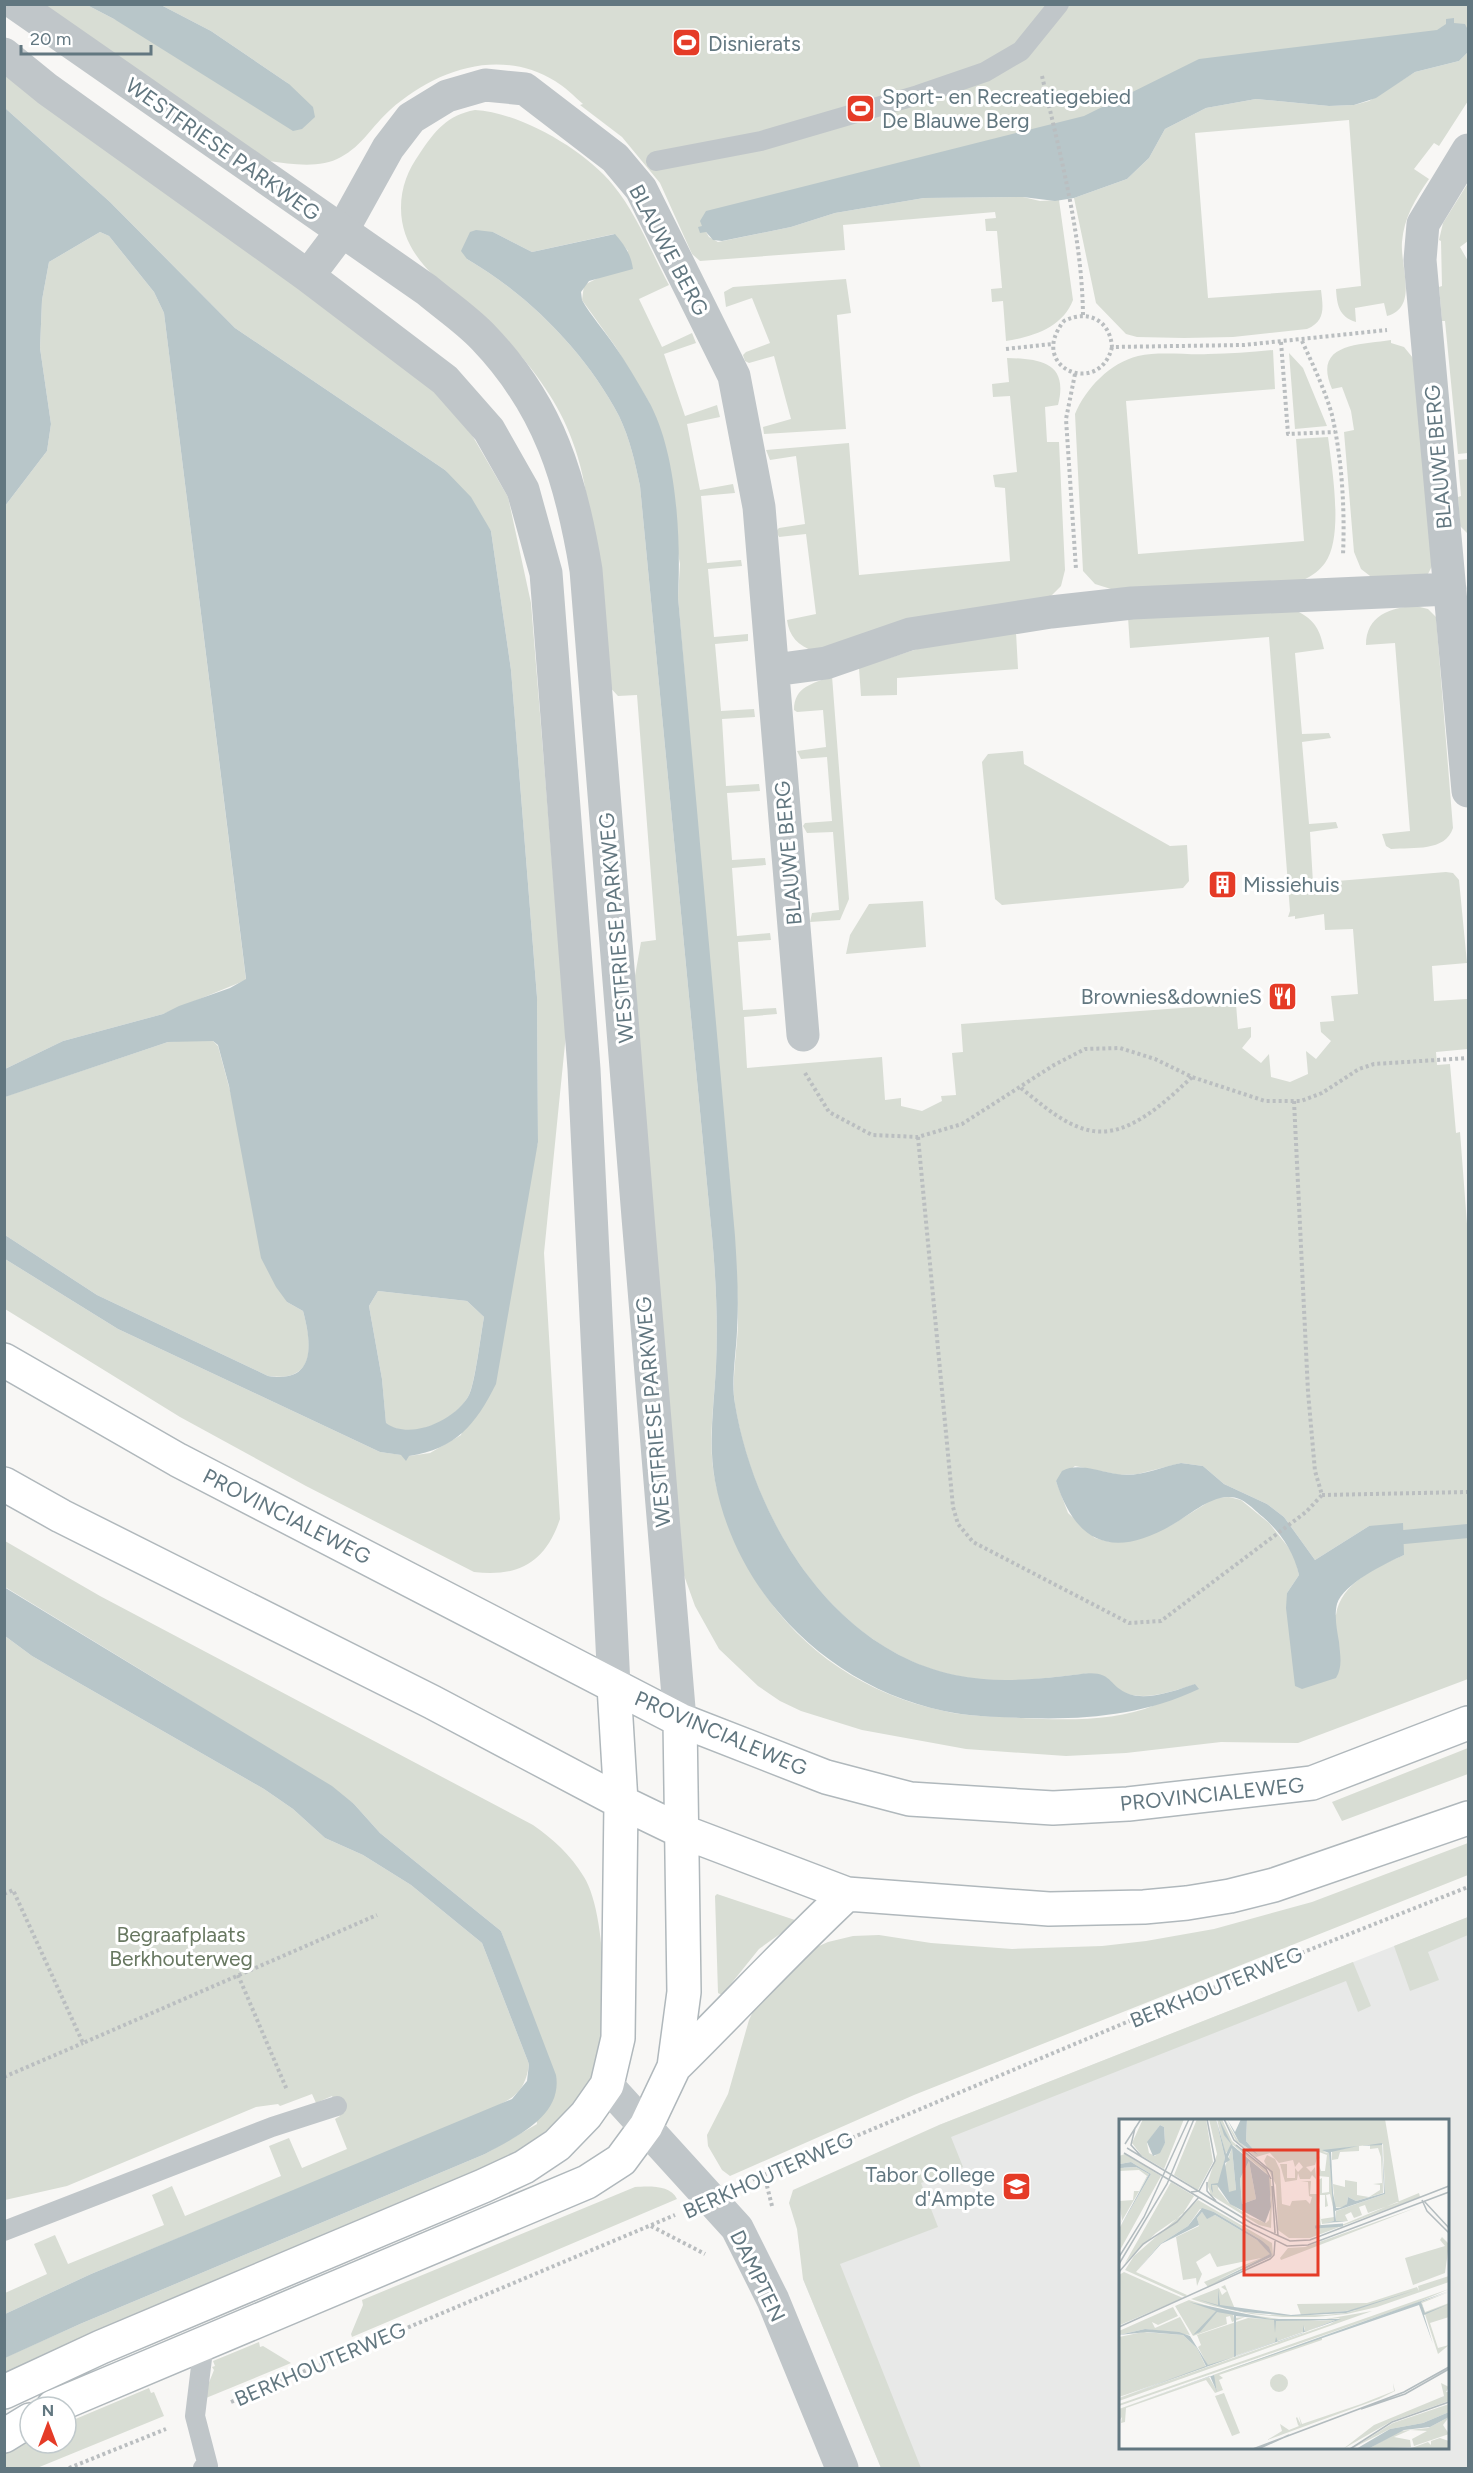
<svg xmlns="http://www.w3.org/2000/svg" width="1473" height="2473" font-family="Figtree,sans-serif">
  <rect width="100%" height="100%" fill="#f8f7f5"/>
  <path fill="#e8e9e8" fill-rule="evenodd" d="M 1468,1917 L 1468,2468 L 881,2468 L 803,2279 L 840,2264 L 939,2125 ZM 1120,2120 L 1448,2120 L 1448,2448 L 1120,2448 Z"/>
  <path fill="#d8ddd4" fill-rule="evenodd" d="M 1468,4 L 1468,41 L 706,232 L 709,237 L 718,242 L 791,227 L 835,213 L 924,198 L 1023,197 L 1040,201 L 1059,200 L 1073,300 C 1063,327 1033,337 1006,341 L 1003,301 L 992,302 L 991,289 L 1002,288 L 997,231 L 986,231 L 985,219 L 996,218 L 995,212 L 843,225 L 845,250 L 700,261 L 692,254 L 660,183 L 622,137 L 580,105 L 583,104 C 574,96 565,87 555,81 C 499,47 435,70 390,110 C 373,125 362,146 341,157 C 320,169 291,164 269,161 L 41,5 L 87,5 L 114,19 L 289,84 L 211,31 L 161,5 Z
    M 1468,52 L 1468,101 L 1439,146 L 1434,143 L 1414,169 L 1429,179 C 1415,199 1404,218 1402,242 C 1400,267 1419,307 1387,316 L 1384,303 L 1355,308 L 1356,322 C 1339,317 1337,305 1336,289 L 1361,286 L 1349,120 L 1195,133 L 1208,298 L 1321,290 C 1323,307 1326,321 1307,329 L 1233,337 L 1184,338 L 1137,337 L 1126,334 L 1096,303 L 1074,198 L 1127,179 L 1149,158 L 1165,129 L 1206,108 L 1256,99 L 1329,106 L 1354,105 L 1369,101 L 1415,72 L 1459,61 Z
    M 4,74 L 310,290 L 434,390 L 472,435 L 508,497 L 531,603 L 566,1034 L 544,1253 L 560,1519 C 545,1563 519,1577 474,1572 L 306,1486 L 180,1417 L 5,1309 L 5,1259 L 118,1329 L 380,1452 L 409,1456 L 430,1453 L 461,1435 L 538,1142 L 537,997 L 511,670 L 491,531 L 445,470 L 235,328 L 110,202 L 5,108 Z
    M 475,110 C 519,112 585,150 613,185 C 637,214 651,252 669,285 L 639,299 L 662,347 L 692,333 L 696,343 L 664,354 L 685,416 L 717,405 L 720,417 L 687,424 L 700,490 L 733,484 L 735,493 L 701,496 L 707,563 L 741,560 L 742,566 L 708,569 L 714,637 L 748,634 L 748,641 L 715,644 L 721,711 L 754,709 L 755,717 L 722,719 L 726,786 L 759,784 L 760,791 L 727,793 L 732,860 L 765,858 L 766,865 L 732,868 L 737,936 L 770,933 L 771,940 L 738,942 L 743,1010 L 776,1008 L 777,1014 L 744,1017 L 747,1068 L 882,1057 L 885,1100 L 901,1098 L 901,1106 L 922,1111 L 942,1101 L 941,1096 L 956,1095 L 952,1053 L 963,1052 L 961,1024 L 1236,1004 L 1238,1029 L 1251,1027 L 1251,1037 L 1242,1048 L 1261,1063 L 1269,1054 L 1271,1077 L 1290,1082 L 1308,1074 L 1306,1051 L 1316,1059 L 1331,1041 L 1321,1032 L 1320,1022 L 1334,1021 L 1331,996 L 1358,994 L 1353,929 L 1325,930 L 1324,914 L 1295,919 L 1295,916 L 1288,917 L 1290,911 L 1269,637 L 1130,648 L 1128,617 L 1297,611 C 1315,620 1320,630 1324,649 L 1295,653 L 1302,734 L 1329,733 L 1331,738 L 1302,742 L 1309,824 L 1336,822 L 1338,828 L 1310,832 L 1313,883 L 1446,872 L 1453,873 L 1459,880 L 1467,963 L 1432,966 L 1434,1001 L 1467,999 L 1468,1049 L 1436,1052 L 1437,1065 L 1450,1064 L 1456,1133 L 1460,1132 L 1468,1237 L 1468,1679 L 1298,1743 L 1221,1742 L 1126,1753 L 1066,1756 L 966,1749 L 862,1730 L 801,1711 L 780,1701 L 758,1686 L 719,1649 L 695,1606 L 681,1567 L 633,987 L 641,942 L 656,940 L 637,695 L 618,696 L 606,683 C 602,643 598,602 594,561 C 590,520 587,479 572,440 C 559,403 532,367 505,338 C 468,297 401,270 401,208 C 401,187 408,170 420,153 C 435,131 447,115 475,110 ZM 493,232 L 532,252 L 614,234 L 628,251 L 600,277 L 584,285 L 582,300 L 615,346 L 649,402 L 680,564 L 678,597 C 693,776 708,954 725,1133 C 731,1195 737,1257 738,1319 C 738,1347 731,1378 735,1405 C 754,1521 833,1648 953,1675 C 997,1685 1038,1679 1082,1674 C 1112,1671 1111,1691 1132,1695 C 1153,1699 1176,1690 1196,1684 C 1182,1691 1169,1700 1155,1705 C 1115,1722 1063,1720 1021,1718 C 995,1716 969,1717 944,1711 C 824,1685 746,1602 716,1485 C 707,1447 714,1406 716,1367 C 718,1323 716,1280 712,1236 L 640,486 C 635,462 630,439 619,416 C 586,353 529,295 467,259 ZM 1181,1463 L 1203,1466 L 1224,1484 L 1267,1504 L 1284,1517 L 1315,1560 L 1369,1526 L 1404,1555 C 1377,1566 1340,1584 1336,1615 L 1287,1593 L 1299,1575 L 1295,1558 L 1289,1548 L 1269,1523 L 1241,1500 L 1229,1497 L 1215,1498 L 1170,1526 L 1110,1542 L 1095,1538 L 1068,1513 L 1056,1481 L 1075,1466 L 1120,1475 L 1138,1474 Z
    M 1468,183 L 1468,241 L 1460,247 L 1468,261 L 1468,453 L 1458,454 L 1445,321 L 1442,321 L 1439,287 L 1442,286 L 1441,241 L 1439,240 L 1443,223 Z
    M 100,232 L 109,236 L 154,292 L 164,313 L 246,980 L 163,1014 L 63,1041 L 5,1069 L 5,506 L 47,451 L 51,424 L 40,348 L 42,300 L 49,262 Z
    M 846,279 L 851,313 L 837,315 L 846,429 L 764,434 L 763,427 L 791,419 L 774,356 L 749,363 L 745,361 L 743,355 L 746,352 L 770,343 L 752,298 L 726,307 L 724,292 L 733,287 Z
    M 1391,340 L 1391,343 L 1404,347 L 1413,358 L 1432,566 L 1428,574 L 1374,579 L 1361,569 L 1354,552 L 1344,432 L 1354,430 L 1351,411 L 1342,387 L 1332,389 C 1312,343 1359,345 1391,340 Z
    M 1273,350 L 1275,389 L 1126,401 L 1138,554 L 1304,541 L 1296,439 L 1328,437 C 1332,468 1344,537 1325,563 C 1320,570 1312,576 1303,580 L 1111,589 L 1095,584 L 1083,571 L 1075,414 C 1086,388 1110,363 1138,356 C 1159,351 1186,355 1208,354 C 1230,354 1251,352 1273,350 Z
    M 1289,353 L 1303,368 L 1327,426 L 1295,429 Z
    M 1007,358 C 1040,359 1069,362 1058,405 L 1045,407 L 1047,442 L 1059,442 L 1065,570 L 1061,586 L 1050,597 L 814,651 C 798,646 789,636 787,620 L 816,614 L 806,534 L 779,537 L 776,531 L 779,528 L 805,524 L 796,456 L 770,460 L 766,450 L 849,443 L 859,575 L 1010,561 L 1005,488 L 995,487 L 993,475 L 1017,472 L 1010,396 L 993,397 L 992,384 L 1009,382 Z
    M 1468,459 L 1468,534 L 1460,526 L 1458,497 L 1461,496 L 1458,460 Z
    M 1416,606 L 1428,609 L 1436,617 L 1453,828 C 1445,852 1414,847 1391,849 L 1386,846 L 1382,834 L 1410,831 L 1395,643 L 1366,645 C 1366,616 1390,607 1416,606 Z
    M 1016,632 L 1018,669 L 897,678 L 897,695 L 861,696 L 859,668 L 917,649 Z
    M 832,676 L 849,899 L 840,920 L 810,922 L 812,913 L 839,910 L 833,832 L 807,833 L 803,826 L 805,823 L 832,821 L 827,757 L 801,759 L 797,751 L 826,747 L 823,710 L 797,712 L 794,710 C 794,686 813,684 832,676 Z
    M 1023,751 L 1024,764 L 1170,846 L 1187,845 L 1189,881 L 1183,888 L 1002,905 L 995,899 L 982,762 L 988,754 Z
    M 923,901 L 926,947 L 846,954 L 850,935 L 869,904 Z
    M 187,1040 L 213,1041 L 218,1046 L 287,1302 L 303,1311 C 312,1344 317,1383 268,1376 L 97,1295 L 5,1235 L 4,1097 L 168,1042 Z
    M 378,1291 L 467,1301 L 484,1317 C 481,1333 475,1383 469,1395 C 456,1421 411,1441 386,1424 L 382,1379 L 369,1306 Z
    M 5,1541 L 100,1596 L 533,1825 C 554,1840 570,1854 584,1877 C 608,1915 611,2048 586,2087 C 564,2120 533,2142 502,2164 L 5,2377 L 4,2358 L 80,2324 L 485,2154 L 537,2124 L 517,1975 L 501,1931 L 380,1833 L 354,1804 L 164,1684 L 5,1587 Z
    M 5,1636 L 32,1656 L 264,1789 L 293,1809 L 325,1838 L 363,1855 L 411,1885 L 482,1943 L 529,2064 C 525,2096 509,2100 483,2113 L 91,2274 L 5,2314 L 5,2293 L 47,2274 L 34,2244 L 55,2235 L 68,2264 L 164,2225 L 152,2195 L 172,2186 L 185,2216 L 281,2176 L 269,2146 L 289,2138 L 302,2168 L 347,2149 L 335,2119 L 340,2116 L 332,2096 L 316,2103 L 312,2094 L 280,2106 L 278,2104 L 256,2107 L 67,2186 L 5,2200 Z
    M 1468,1748 L 1468,1774 L 1342,1821 L 1332,1802 Z
    M 1468,1843 L 1468,1875 L 914,2095 L 730,2176 L 722,2170 L 708,2146 L 707,2135 L 728,2094 L 749,2020 L 758,2001 L 808,1951 L 828,1942 L 853,1936 L 879,1935 L 931,1943 L 1012,1949 L 1102,1946 L 1146,1941 L 1214,1929 L 1312,1902 Z
    M 717,1894 L 795,1920 L 794,1924 L 759,1949 L 722,1995 L 718,1993 L 715,1896 Z
    M 1468,1917 L 1468,1935 L 1428,1952 L 1439,1980 L 1410,1991 L 1394,1946 Z
    M 1353,1962 L 1371,2006 L 1358,2012 L 1346,1981 L 951,2137 L 963,2167 L 921,2183 L 938,2227 L 840,2264 L 921,2468 L 881,2468 L 803,2279 L 797,2229 L 789,2203 L 793,2190 L 939,2125 Z
    M 635,2187 C 649,2186 671,2185 677,2199 L 352,2337 L 351,2334 L 363,2305 L 362,2300 Z
    M 259,2342 L 260,2347 L 263,2346 L 291,2363 L 206,2398 L 204,2395 L 214,2370 L 212,2367 L 215,2366 L 213,2361 Z
    M 149,2388 L 151,2393 L 154,2392 L 164,2416 L 37,2468 L 5,2468 L 4,2448 L 30,2438 L 30,2443 L 66,2443 L 66,2423 Z"/>
  <path fill="#b8c6c9" fill-rule="evenodd" d="M 87,5 L 161,5 L 211,31 L 289,84 L 313,107 L 315,117 L 302,129 L 293,131 L 114,19 Z
    M 1454,18 L 1454,23 L 1465,24 L 1468,30 L 1468,52 L 1459,61 L 1415,72 L 1376,98 L 1354,105 L 1329,106 L 1256,99 L 1206,108 L 1165,129 L 1149,158 L 1127,179 L 1074,198 L 1055,201 L 1023,197 L 924,198 L 835,213 L 791,227 L 722,241 L 713,240 L 706,232 L 700,233 L 698,227 L 702,226 L 700,221 L 706,211 L 1084,116 L 1199,59 L 1437,30 L 1446,24 L 1446,19 Z
    M 5,108 L 110,202 L 235,328 L 445,470 L 471,497 L 491,531 L 511,670 L 537,997 L 538,1142 L 496,1384 C 476,1424 456,1449 409,1456 L 406,1461 L 401,1455 L 380,1452 L 118,1329 L 5,1259 L 5,1235 L 97,1295 L 268,1376 C 316,1384 312,1344 303,1311 L 287,1302 L 276,1287 L 261,1258 L 229,1086 L 218,1045 L 213,1041 L 168,1042 L 5,1097 L 5,1069 L 63,1041 L 163,1014 L 179,1006 L 230,988 L 246,979 L 164,313 L 154,292 L 109,236 L 100,232 L 49,262 L 42,300 L 40,348 L 51,424 L 47,451 L 5,506 ZM 378,1291 L 467,1301 L 484,1317 C 481,1333 475,1384 469,1395 C 456,1420 410,1441 386,1423 L 382,1379 L 369,1306 Z
    M 476,230 L 493,232 L 532,252 L 615,234 C 624,244 631,254 633,269 L 589,281 L 581,292 L 582,300 C 591,316 604,330 614,345 C 626,362 637,381 648,400 C 677,451 681,538 678,597 L 735,1236 C 737,1268 739,1300 737,1331 C 736,1354 731,1382 735,1404 C 754,1519 832,1649 955,1675 C 998,1684 1038,1679 1081,1674 C 1114,1670 1107,1686 1129,1694 C 1148,1701 1177,1690 1195,1684 L 1199,1689 C 1144,1715 1085,1720 1026,1718 C 999,1717 971,1717 944,1711 C 830,1687 737,1596 715,1481 C 708,1443 714,1405 716,1367 C 718,1323 716,1280 712,1236 L 640,486 C 635,462 630,439 619,416 C 586,353 529,295 467,259 L 461,251 L 470,232 Z
    M 1181,1463 L 1203,1466 L 1224,1484 L 1267,1504 L 1284,1517 L 1315,1560 L 1369,1526 L 1403,1523 L 1404,1555 C 1386,1563 1343,1584 1337,1604 C 1334,1616 1337,1630 1339,1642 C 1340,1655 1343,1666 1336,1678 L 1302,1689 L 1295,1686 L 1286,1608 L 1287,1593 L 1299,1575 C 1294,1552 1281,1533 1263,1517 C 1253,1509 1243,1496 1228,1497 C 1207,1498 1190,1515 1172,1525 C 1113,1559 1076,1544 1056,1481 L 1062,1471 C 1078,1462 1100,1472 1117,1474 C 1139,1478 1160,1467 1181,1463 Z
    M 4,1587 L 332,1786 L 354,1804 L 380,1833 L 501,1931 L 556,2075 C 563,2117 515,2137 485,2154 L 80,2324 L 5,2358 L 5,2314 L 91,2274 L 512,2099 L 527,2081 L 529,2064 L 482,1943 L 411,1885 L 363,1855 L 325,1838 L 293,1809 L 264,1789 L 32,1656 L 5,1636 Z"/>
  <g fill="none" stroke-linecap="round" stroke-linejoin="round">
    <path stroke="#b8c6c9" stroke-width="14" d="M 1404,1537 L 1468,1531"/>
    <defs>
      <path id="secondary" d="M 4,1360 L 178,1460 L 680,1720 L 826,1777 L 910,1799 L 1053,1808 L 1128,1804 L 1312,1783 L 1468,1723
        M 4,1484 L 61,1516 L 432,1702 L 621,1802 L 681,1831 L 847,1894 L 1049,1909 L 1144,1907 L 1187,1903 L 1230,1896 L 1274,1885 L 1468,1818
        M 674,2067 C 732,2010 787,1950 847,1894
        M 4,2392 L 101,2347 L 483,2186 L 524,2167 L 557,2145 L 586,2115 L 607,2085 L 618,2038 L 621,1802 L 614,1686
        M 53,2407 L 587,2182 L 621,2160 L 646,2126 L 674,2067 L 684,1992 L 680,1720
        M 4,2436 L 30,2420"/>
    </defs>
    <use href="#secondary" stroke="#b0b8bc" stroke-width="36"/>
    <path stroke="#babec0" stroke-width="4" stroke-dasharray="3 3" stroke-linecap="butt" d="M 1042,76 C 1060,154 1082,235 1083,315
      M 1302,341 C 1313,365 1325,390 1332,415 C 1342,459 1345,509 1343,555
      M 1281,342 L 1288,434 L 1335,432
      M 1112,347 C 1100,398 1026,368 1064,321 C 1088,309 1110,320 1112,347 L 1244,345 L 1387,330
      M 1006,349 L 1052,344
      M 1075,374 L 1066,419 L 1076,569
      M 805,1073 L 829,1112 L 872,1135 L 918,1137 L 962,1124 L 1054,1065 L 1085,1049 L 1120,1048 L 1155,1059 L 1192,1077 L 1265,1101 L 1301,1101 L 1322,1093 L 1359,1069 L 1374,1064 L 1468,1058
      M 1021,1088 C 1041,1104 1063,1124 1088,1130 C 1127,1140 1166,1101 1192,1077
      M 918,1137 L 953,1507 L 958,1524 L 973,1542 L 1129,1623 L 1161,1621 L 1306,1512 L 1322,1495 L 1315,1471 L 1308,1392 L 1294,1101
      M 1322,1495 L 1468,1492
      M 4,1894 L 13,1890 L 83,2043 L 377,1915
      M 238,1975 L 287,2090
      M 4,2077 L 83,2043
      M 764,2174 L 772,2206
      M 747,2182 L 1127,2022 L 1468,1887
      M 651,2226 L 705,2254
      M 231,2402 L 675,2215
      M 69,2468 L 166,2429"/>
    <path stroke="#c0c6c9" stroke-width="20" d="M 656,161 L 761,141 L 918,95 L 985,72 L 1021,51 L 1059,4
      M 4,2231 L 272,2127 L 337,2106
      M 203,2468 L 208,2466 L 195,2416 L 204,2342"/>
    <path stroke="#c0c6c9" stroke-width="33" d="M 1468,150 L 1423,224 L 1420,260 L 1468,791
      M 342,231 L 388,148 L 411,118 L 447,96 L 485,85 L 525,89 L 615,158 L 641,189 L 734,376 L 759,507 L 803,1035
      M 774,670 L 826,663 L 910,634 L 1051,612 L 1132,603 L 1450,589
      M 607,2085 L 737,2228 L 773,2300 L 842,2468"/>
    <path stroke="#c0c6c9" stroke-width="33" d="M 16,4 L 427,290 C 446,306 467,320 484,338 C 549,406 571,479 586,570 C 618,953 646,1337 680,1720
      M 4,54 L 47,89 L 308,276 L 445,380 L 489,430 L 523,490 L 546,573 L 584,1069 L 614,1686
      M 308,276 L 342,231"/>
    <use href="#secondary" stroke="#fff" stroke-width="33"/>
  </g>
  <defs>
    <symbol id="stadium-square" viewBox="-11 -11 22 22"><rect x="-9" y="-9" width="18" height="18" rx="4" fill="#e53b27" stroke="#fff"/><path d="M0-5a6.5 5 0 1 0 0 10a6.5 5 0 1 0 0-10ZM-3.5-1.8h7v3.6h-7Z" fill="#fff"/></symbol>
    <symbol id="building-square" viewBox="-11 -11 22 22"><rect x="-9" y="-9" width="18" height="18" rx="4" fill="#e53b27" stroke="#fff"/><path d="M-4-6H4V6H1V3H-1V6H-4ZM-2.5-4.3h1.7v1.8h-1.7ZM.8-4.3h1.7v1.8H.8ZM-2.5-1h1.7V.8h-1.7ZM.8-1h1.7V.8H.8Z" fill="#fff"/></symbol>
    <symbol id="restaurant-square" viewBox="-11 -11 22 22"><rect x="-9" y="-9" width="18" height="18" rx="4" fill="#e53b27" stroke="#fff"/><path d="M-5-6h1v4h1v-4h1v4h1v-4h1v5L-1.5 .5V6h-2V.5L-5-1ZM5-6V6H3V1.5H1.5Q1.5-4 5-6Z" fill="#fff"/></symbol>
    <symbol id="school-square" viewBox="-11 -11 22 22"><rect x="-9" y="-9" width="18" height="18" rx="4" fill="#e53b27" stroke="#fff"/><path d="M0-5L7-2L0 1L-7-2ZM-4 1L0 2.5L4 1V4Q0 6-4 4Z" fill="#fff"/></symbol>
  </defs>
  <g fill-rule="evenodd">
    <use href="#stadium-square" x="670" y="26" width="33" height="33"/>
    <use href="#stadium-square" x="844" y="92" width="33" height="33"/>
    <use href="#building-square" x="1206" y="868" width="33" height="33"/>
    <use href="#restaurant-square" x="1266" y="980" width="33" height="33"/>
    <use href="#school-square" x="1000" y="2170" width="33" height="33"/>
  </g>
  <g text-anchor="middle" dominant-baseline="central" stroke-width="6" stroke-linejoin="round" paint-order="stroke">
    <g font-size="21" fill="#627780" stroke="#fff" text-anchor="start">
      <text x="708" y="43">Disnierats</text>
      <text x="882" y="96">Sport- en Recreatiegebied<tspan x="882" dy="24">De Blauwe Berg</tspan></text>
      <text x="1243" y="884">Missiehuis</text>
      <text x="1262" y="996" text-anchor="end">Brownies&amp;downieS</text>
      <text x="995" y="2174" text-anchor="end">Tabor College<tspan x="995" dy="24">d'Ampte</tspan></text>
    </g>
    <g font-size="21" fill="#627780" stroke="#fff">
      <text transform="translate(223 149) rotate(35)">WESTFRIESE PARKWEG</text>
      <text transform="translate(669 250) rotate(62)">BLAUWE BERG</text>
      <text transform="translate(1438 457) rotate(-95)">BLAUWE BERG</text>
      <text transform="translate(788 853) rotate(-95)">BLAUWE BERG</text>
      <text transform="translate(616 928) rotate(-95)">WESTFRIESE PARKWEG</text>
      <text transform="translate(653 1412) rotate(-95)">WESTFRIESE PARKWEG</text>
      <text transform="translate(287 1516) rotate(27)">PROVINCIALEWEG</text>
      <text transform="translate(721 1733) rotate(23)">PROVINCIALEWEG</text>
      <text transform="translate(1212 1794) rotate(-6)">PROVINCIALEWEG</text>
      <text transform="translate(1216 1987) rotate(-22)">BERKHOUTERWEG</text>
      <text transform="translate(768 2175) rotate(-24)">BERKHOUTERWEG</text>
      <text transform="translate(758 2276) rotate(64)">DAMPTEN</text>
      <text transform="translate(320 2364) rotate(-23)">BERKHOUTERWEG</text>
    </g>
    <g font-size="21" fill="#687861" stroke="#fff">
      <text x="181" y="1934">Begraafplaats<tspan x="181" dy="24">Berkhouterweg</tspan></text>
    </g>
  </g>
  <g transform="translate(1119 2119)">
    <rect width="330" height="330" fill="#f8f7f5"/>
    <path d="M 24,0 L 65,0 L 45,50 L 23,37 L 13,24 ZM 41,6 L 45,8 L 46,24 L 36,37 L 30,34 L 28,24 ZM 78,0 L 87,0 L 94,43 L 79,71 L 55,56 ZM 90,0 L 97,0 L 106,39 L 99,70 L 109,83 L 131,98 L 147,104 L 150,101 L 152,81 L 147,54 L 114,26 L 106,35 L 98,0 L 103,0 L 113,22 L 147,50 L 152,61 L 153,83 L 152,109 L 140,106 L 92,76 L 88,65 L 98,35 ZM 106,0 L 120,23 L 140,37 L 127,22 L 128,0 L 266,0 L 280,83 L 249,94 L 246,86 L 240,88 L 243,96 L 235,99 L 232,93 L 226,96 L 229,102 L 203,105 L 202,100 L 215,98 L 215,102 L 205,104 L 217,103 L 217,92 L 266,75 L 264,25 L 258,26 L 263,26 L 264,74 L 237,82 L 229,78 L 228,85 L 223,89 L 216,88 L 214,65 L 226,68 L 226,61 L 238,63 L 238,76 L 250,78 L 261,71 L 261,66 L 254,65 L 263,64 L 262,38 L 259,29 L 251,30 L 251,26 L 240,27 L 240,32 L 221,33 L 219,40 L 213,41 L 213,32 L 238,27 L 204,33 L 210,34 L 215,92 L 211,75 L 207,76 L 209,87 L 206,88 L 206,76 L 201,76 L 201,87 L 199,61 L 203,59 L 203,74 L 210,73 L 210,58 L 199,57 L 198,42 L 201,37 L 199,43 L 202,52 L 206,52 L 208,36 L 200,33 L 196,46 L 187,48 L 192,53 L 196,48 L 197,60 L 193,56 L 191,60 L 181,60 L 179,54 L 178,61 L 166,63 L 161,45 L 168,45 L 168,59 L 176,59 L 176,49 L 179,53 L 184,48 L 180,43 L 176,48 L 174,41 L 160,44 L 151,34 L 137,38 L 117,22 ZM 113,29 L 117,71 L 107,77 L 101,61 ZM 6,35 L 42,57 L 0,133 L 0,110 L 32,55 L 12,43 L 1,45 L 5,49 L 17,48 L 30,55 L 0,107 L 3,101 L 0,82 L 14,81 L 15,72 L 20,72 L 28,57 L 20,51 L 0,52 L 0,37 ZM 148,36 L 156,40 L 161,51 L 163,85 L 171,87 L 173,82 L 187,81 L 191,85 L 193,78 L 190,77 L 189,63 L 182,62 L 192,62 L 191,75 L 199,75 L 202,107 L 225,105 L 300,74 L 301,78 L 191,119 L 170,119 L 159,111 L 157,66 L 145,42 ZM 130,42 L 137,80 L 123,85 L 121,60 ZM 52,63 L 75,77 L 63,96 L 37,114 L 6,144 ZM 79,81 L 153,124 L 154,136 L 89,168 L 85,163 L 142,139 L 98,148 L 91,134 L 77,143 L 83,155 L 78,167 L 77,159 L 64,161 L 57,118 L 80,107 L 78,99 L 83,93 L 88,99 L 96,96 L 138,121 L 152,135 L 94,163 L 153,136 L 142,121 L 95,93 L 81,90 L 69,107 L 41,125 L 17,153 L 68,176 L 66,178 L 6,151 L 15,137 ZM 135,83 L 140,98 L 140,100 L 121,90 ZM 299,88 L 162,141 L 161,139 L 169,129 L 186,128 ZM 323,118 L 330,125 L 326,154 L 294,166 L 286,139 L 326,127 L 321,121 ZM 5,153 L 43,170 L 64,179 L 1,206 L 0,156 ZM 330,157 L 330,163 L 258,188 L 228,195 L 196,198 L 164,198 L 132,195 L 94,187 L 72,180 L 100,169 L 103,176 L 108,172 L 102,168 L 106,166 L 116,190 L 97,186 L 125,193 L 150,196 L 206,196 L 227,194 L 237,191 L 182,196 L 178,185 L 248,184 L 298,168 L 300,172 L 299,167 ZM 330,170 L 295,185 L 0,287 L 0,285 ZM 330,173 L 303,184 L 306,193 L 330,184 L 330,198 L 311,204 L 319,229 L 330,226 L 319,235 L 302,183 ZM 70,181 L 105,192 L 160,200 L 207,200 L 253,192 L 0,282 L 0,279 L 211,205 L 221,199 L 190,202 L 216,201 L 186,213 L 185,207 L 184,213 L 116,237 L 115,211 L 115,238 L 89,247 L 79,228 L 82,226 L 78,216 L 129,199 L 149,200 L 114,195 L 115,199 L 126,198 L 113,203 L 111,197 L 107,198 L 108,205 L 74,217 L 56,187 ZM 54,188 L 59,197 L 39,206 L 33,203 L 36,209 L 61,198 L 71,216 L 26,210 L 0,216 L 0,212 ZM 24,213 L 64,216 L 78,229 L 87,248 L 0,278 L 0,218 ZM 203,218 L 203,221 L 100,256 L 104,259 L 100,261 L 104,271 L 96,274 L 87,261 L 7,289 L 6,303 L 2,304 L 3,298 L 0,302 L 0,290 L 90,258 L 98,272 L 94,256 ZM151 264a9 9 0 1 1 18 0a9 9 0 1 1-18 0ZM 274,264 L 276,272 L 260,280 L 148,321 L 163,312 L 161,305 L 170,311 L 180,307 L 179,306 L 177,299 L 178,298 L 182,306 L 180,297 L 183,305 L 242,285 L 275,272 ZM 322,264 L 330,268 L 327,273 L 330,273 L 330,282 L 273,302 L 224,330 L 255,306 L 325,277 ZM 105,274 L 121,314 L 113,317 L 96,277 ZM 330,285 L 330,293 L 304,304 L 271,310 L 232,330 L 274,304 ZM 330,298 L 324,306 L 330,315 L 295,327 L 293,320 L 308,312 L 291,311 L 275,318 L 291,321 L 292,328 L 249,330 L 281,312 L 309,309 ZM 321,319 L 330,322 L 330,330 L 290,330 L 309,323 L 312,326 L 312,322 Z" fill="#d8ddd4" fill-rule="evenodd"/>
    <path d="M 97,0 L 107,35 L 112,25 L 105,16 L 100,0 L 113,26 L 150,57 L 152,88 L 146,104 L 111,85 L 98,66 L 93,66 L 94,74 L 92,70 L 92,65 L 99,64 L 106,39 ZM 113,29 L 117,71 L 110,73 L 106,44 L 111,41 L 109,38 ZM 130,42 L 137,80 L 123,85 L 121,60 ZM 108,0 L 116,13 L 122,0 L 128,0 L 127,22 L 140,37 L 120,23 ZM 41,6 L 45,8 L 46,24 L 41,34 L 34,37 L 28,23 ZM 263,24 L 266,75 L 216,92 L 217,102 L 227,102 L 205,104 L 215,102 L 210,34 L 203,31 L 239,27 L 212,33 L 214,74 L 217,89 L 221,89 L 228,85 L 229,78 L 237,82 L 265,74 L 263,26 L 243,27 ZM 12,43 L 32,55 L 0,110 L 30,55 L 17,48 L 1,49 L 1,45 ZM 83,89 L 95,93 L 142,121 L 150,128 L 153,136 L 152,138 L 95,164 L 151,135 L 138,121 L 96,96 L 88,100 L 83,93 L 78,99 L 80,106 L 42,125 L 18,152 L 41,125 L 69,107 ZM 99,170 L 101,186 L 172,196 L 228,192 L 297,171 L 227,194 L 173,197 L 125,193 L 105,189 L 78,180 L 99,186 ZM 330,172 L 302,183 L 306,194 L 330,185 L 305,196 L 314,225 L 300,186 L 95,256 L 98,273 L 91,257 L 0,290 ZM 70,183 L 151,200 L 222,200 L 0,279 L 87,247 L 78,229 L 64,216 L 28,213 L 0,216 L 26,210 L 60,213 L 71,217 L 89,246 L 115,238 L 115,196 L 98,193 L 81,213 L 74,216 L 97,192 ZM 117,197 L 155,201 L 156,214 L 157,202 L 216,201 L 186,213 L 184,206 L 184,214 L 159,223 L 157,218 L 156,223 L 117,237 ZM 330,293 L 330,298 L 311,308 L 285,311 L 249,330 L 237,330 L 271,310 L 304,304 Z" fill="#b8c6c9" fill-rule="evenodd"/>
    <path fill="none" stroke="#b8c6c9" stroke-width="3" d="M 196,108 L 224,106"/>
    <path fill="none" stroke="#b3bcbf" stroke-width="1.5" d="M 105,0 L 115,21 L 153,53 L 159,116M 16,9 L 12,26 L 23,38M 6,25 L 22,0M 117,26 L 147,50 L 152,60M 8,29 L 134,105 L 171,122 L 191,121 L 330,67M 5,34 L 128,107 L 168,127 L 189,126 L 330,73M 88,63 L 88,72 L 97,82M 153,67 L 156,114M 72,73 L 80,72 L 96,42 L 88,0M 303,81 L 308,92 L 330,114M 305,82 L 330,109M 0,138 L 25,98 L 70,0M 0,145 L 48,65 L 75,0M 0,153 L 24,125 L 58,103 L 80,78M 0,208 L 151,140 L 155,136 L 156,122M 242,290 L 286,275 L 330,250M 134,330 L 285,273 L 330,248M 139,330 L 170,316M 231,330 L 273,303 L 330,283"/>
    <path fill="#e53b27" fill-opacity="0.15" stroke="#e53b27" stroke-width="3" d="M 125,31 L 199,31 L 199,156 L 125,156 Z"/>
    <rect width="330" height="330" fill="none" stroke="#627780" stroke-width="3"/>
  </g>
  <rect width="1473" height="2473" fill="none" stroke="#627780" stroke-width="12"/>
  <g transform="translate(48 2425)"><circle r="28" fill="#ffffff" stroke="#c0c9cc" stroke-width="1.5"/>
  <path d="M0-4.5L10 22L0 15L-10 22Z" fill="#e53b27"/>
  <text y="-9" font-size="16" font-weight="bold" text-anchor="middle" fill="#627780">N</text>
  </g>
  <path d="M21 45v9h130v-9" fill="none" stroke="#627780" stroke-width="3"/>
  <text x="30" y="45" font-size="18" fill="#627780" stroke="#ffffff" stroke-width="4.5" paint-order="stroke">20 m</text>
</svg>
